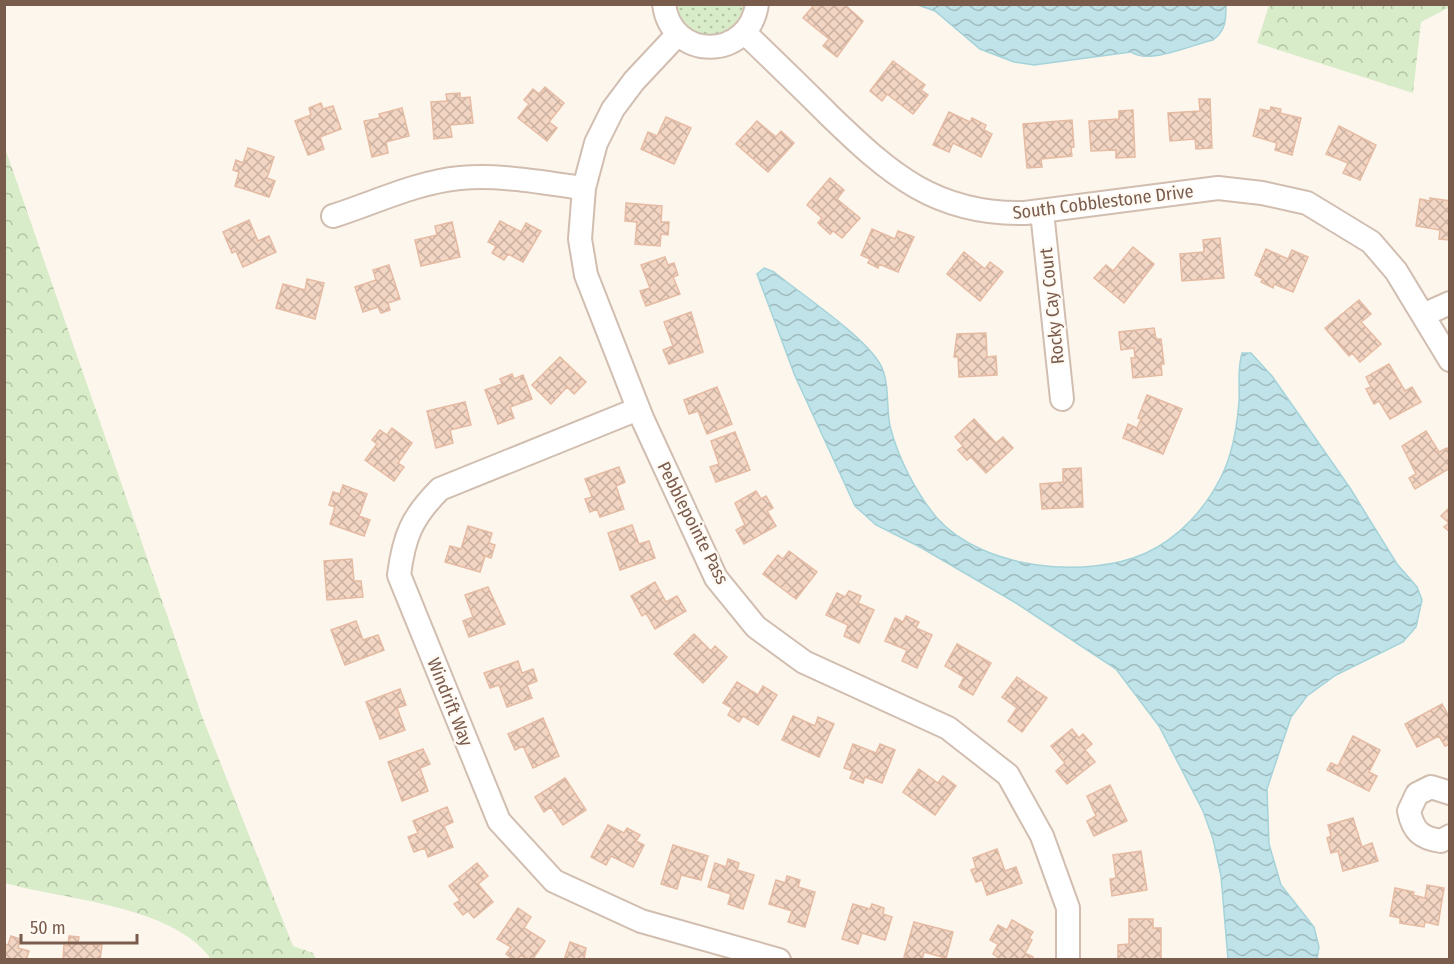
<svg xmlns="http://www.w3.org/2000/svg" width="1454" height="964" font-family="'Fira Sans Condensed',sans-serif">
  <defs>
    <pattern id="grass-dots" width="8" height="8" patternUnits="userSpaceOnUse" patternTransform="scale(1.5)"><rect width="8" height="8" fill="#d8ecc9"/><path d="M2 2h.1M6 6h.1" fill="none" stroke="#b4c2a5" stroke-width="1.8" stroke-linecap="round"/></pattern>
    <pattern id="forest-crowns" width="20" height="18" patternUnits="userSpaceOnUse" patternTransform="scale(1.5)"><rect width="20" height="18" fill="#d8ecc9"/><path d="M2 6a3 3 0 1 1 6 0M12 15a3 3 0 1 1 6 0" fill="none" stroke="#b4c2a5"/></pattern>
    <pattern id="water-waves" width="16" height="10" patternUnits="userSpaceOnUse" patternTransform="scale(1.5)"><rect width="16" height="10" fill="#bfe3e8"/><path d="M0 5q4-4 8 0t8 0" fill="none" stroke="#a0bbbe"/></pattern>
    <pattern id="building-cross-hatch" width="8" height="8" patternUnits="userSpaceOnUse" patternTransform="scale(1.5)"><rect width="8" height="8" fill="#f3d5c3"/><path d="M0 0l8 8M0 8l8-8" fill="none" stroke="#cab0a1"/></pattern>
  </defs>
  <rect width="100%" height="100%" fill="#fdf6ec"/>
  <path fill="url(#grass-dots)" d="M 672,5 L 748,5 L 733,31 L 706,39 L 684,29 Z"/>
  <path fill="url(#forest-crowns)" d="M 1269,5 L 1449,4 L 1450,7 L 1421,22 L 1413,93 L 1257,43 Z
    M 4,145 L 203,719 L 293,946 L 313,953 L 316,959 L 211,959 C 173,905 64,900 5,883 Z"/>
  <path fill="url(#water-waves)" stroke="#a5d3da" stroke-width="1.5" d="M 918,5 L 1226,5 C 1226,19 1226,31 1213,40 C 1191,45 1149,65 1131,52 L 1034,65 L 1014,62 L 980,49 L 935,11 Z
    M 764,268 L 774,272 C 801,294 863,335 880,364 C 890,381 886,407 890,426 C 898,458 916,493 937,518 C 982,569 1086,580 1146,553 C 1179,538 1205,509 1221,477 C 1232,456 1237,426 1239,402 C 1240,385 1237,370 1242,353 L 1251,353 L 1272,376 L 1350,488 L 1397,564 L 1417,587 L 1422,600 L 1416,627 L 1403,642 L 1336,675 L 1307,696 L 1291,717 L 1267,789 L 1269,844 L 1281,885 L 1314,927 L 1319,947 L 1317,959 L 1228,959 L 1221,876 L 1213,839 L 1203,811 L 1159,726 L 1116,669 L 1016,603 L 920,547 L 876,525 L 855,506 L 795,376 L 757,274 Z"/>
  <path fill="url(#building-cross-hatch)" stroke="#e6bba3" stroke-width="1.5" d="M 815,4 L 844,4 L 863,21 L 837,57 L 823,46 L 829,39 L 803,18 Z
    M 893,61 L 925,85 L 921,90 L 928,95 L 913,114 L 887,94 L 882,101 L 870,91 Z
    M 545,87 L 564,103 L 549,122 L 557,128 L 547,141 L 518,118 L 529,104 L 524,100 L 533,89 L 539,94 Z
    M 460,93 L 460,98 L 470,97 L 473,123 L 450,125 L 452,137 L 434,139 L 431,102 L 447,101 L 446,94 Z
    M 1199,99 L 1210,99 L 1212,148 L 1196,149 L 1195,139 L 1170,141 L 1168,113 L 1200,111 Z
    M 321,103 L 323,109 L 333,106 L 341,129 L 320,137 L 324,149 L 308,155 L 295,121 L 311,115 L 309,108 Z
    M 1271,107 L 1281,109 L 1280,113 L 1301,118 L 1292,155 L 1275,150 L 1277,143 L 1253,136 L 1260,109 L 1270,111 Z
    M 402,108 L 409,136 L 386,142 L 388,153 L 372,157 L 364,121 L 380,118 L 379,114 Z
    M 1133,110 L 1135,157 L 1116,158 L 1116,150 L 1091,151 L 1089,121 L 1119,119 L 1119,111 Z
    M 949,112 L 970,122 L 972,118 L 986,125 L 984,130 L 992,134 L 981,157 L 953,143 L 949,152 L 933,145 Z
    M 666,117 L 691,128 L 674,164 L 641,149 L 648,132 L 657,136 Z
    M 1072,120 L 1074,147 L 1071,148 L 1072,156 L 1041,159 L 1042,167 L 1027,168 L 1023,124 Z
    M 757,121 L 776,137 L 781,131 L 794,143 L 768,172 L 736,144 Z
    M 1339,126 L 1376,145 L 1360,180 L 1343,173 L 1348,163 L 1326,154 Z
    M 248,148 L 274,157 L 267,178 L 275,181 L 269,197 L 235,186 L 239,172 L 233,170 L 236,160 L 243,163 Z
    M 830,178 L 844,190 L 837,199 L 860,218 L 842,238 L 833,231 L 830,234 L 818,223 L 822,218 L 807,205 Z
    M 1430,198 L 1450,201 L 1450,240 L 1439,239 L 1440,230 L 1416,226 L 1420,199 L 1430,201 Z
    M 626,203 L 662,206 L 661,222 L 669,222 L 668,235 L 661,234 L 660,246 L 635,244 L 637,222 L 625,221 Z
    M 249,220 L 258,241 L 269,236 L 276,252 L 243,267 L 236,251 L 232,253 L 223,232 Z
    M 500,221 L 521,232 L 526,223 L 541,231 L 523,262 L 508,254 L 504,260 L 492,253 L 496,246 L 488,242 Z
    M 452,222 L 460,257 L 421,266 L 415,240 L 437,235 L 435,226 Z
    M 872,229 L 895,239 L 898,231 L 914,237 L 898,272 L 879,264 L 878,268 L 868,263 L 870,259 L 861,255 Z
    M 1220,238 L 1224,278 L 1182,281 L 1180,254 L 1204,252 L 1203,240 Z
    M 1133,247 L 1154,264 L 1124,303 L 1094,278 L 1106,265 L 1113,271 Z
    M 1266,249 L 1288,259 L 1292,250 L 1308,257 L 1293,292 L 1274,284 L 1273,288 L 1261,282 L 1263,279 L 1255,275 Z
    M 964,252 L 985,269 L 990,262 L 1003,272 L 980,301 L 947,274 Z
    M 665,257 L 668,265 L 674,263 L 678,275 L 673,277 L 680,294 L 646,306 L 640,291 L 650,288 L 641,265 Z
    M 389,265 L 400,299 L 388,303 L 390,310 L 381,313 L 378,307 L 363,312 L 355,287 L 376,280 L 373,270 Z
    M 307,279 L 324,283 L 315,319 L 276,308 L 283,284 L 305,290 Z
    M 1359,300 L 1371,314 L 1361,322 L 1381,344 L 1360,362 L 1352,353 L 1349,356 L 1325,328 Z
    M 691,312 L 703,352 L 669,364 L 663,350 L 673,346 L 664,322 Z
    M 1154,328 L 1156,339 L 1161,339 L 1164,364 L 1161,364 L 1162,375 L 1133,378 L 1131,358 L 1135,358 L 1134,348 L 1121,350 L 1119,332 Z
    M 986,333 L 987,357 L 996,356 L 997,375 L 959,377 L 958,357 L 954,357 L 957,334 Z
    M 560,357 L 586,382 L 574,394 L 567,387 L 551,404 L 532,385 Z
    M 1389,364 L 1405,391 L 1412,387 L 1421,402 L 1390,419 L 1379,401 L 1374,404 L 1366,389 L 1371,387 L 1366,377 Z
    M 512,374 L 514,379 L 523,375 L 532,399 L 510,407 L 514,418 L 498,424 L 485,390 L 502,384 L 500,379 Z
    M 717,387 L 732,424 L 707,434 L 698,411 L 689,414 L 684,400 Z
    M 1147,395 L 1182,409 L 1163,454 L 1123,438 L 1128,424 L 1137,428 L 1141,419 L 1138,418 Z
    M 465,402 L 471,425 L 450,430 L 453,443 L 436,448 L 427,411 Z
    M 974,419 L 996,443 L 1003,437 L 1013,448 L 986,473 L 971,457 L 967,460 L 958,450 L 963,446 L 955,437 Z
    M 392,428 L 412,443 L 398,463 L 404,467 L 394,481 L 365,460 L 377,444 L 372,440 L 380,430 L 387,435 Z
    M 1426,431 L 1439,452 L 1447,448 L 1450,452 L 1450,468 L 1415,489 L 1409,478 L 1416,474 L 1402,446 Z
    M 735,432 L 750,470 L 716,482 L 710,467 L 719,464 L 711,441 Z
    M 619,467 L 625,482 L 616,486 L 624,509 L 600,517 L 597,509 L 590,512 L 585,499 L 592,497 L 585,479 Z
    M 1081,468 L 1083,507 L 1042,509 L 1040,484 L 1063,482 L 1063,469 Z
    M 343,485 L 367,494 L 359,516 L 370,520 L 364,536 L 330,524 L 335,507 L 329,505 L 333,492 L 340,494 Z
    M 756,491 L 761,499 L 766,496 L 773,508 L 767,511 L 776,526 L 744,544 L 736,530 L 745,525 L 735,503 Z
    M 1450,507 L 1450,532 L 1444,527 L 1449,523 L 1441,516 Z
    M 632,525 L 639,544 L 649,541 L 655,558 L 620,570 L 608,533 Z
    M 468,526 L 492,533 L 489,543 L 495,545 L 491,558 L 485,556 L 480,572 L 445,562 L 450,546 L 461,549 Z
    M 789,551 L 817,572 L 796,599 L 763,574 L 778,555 L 783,559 Z
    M 352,559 L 354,581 L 361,581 L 363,597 L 327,600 L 324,561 Z
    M 655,582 L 666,602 L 677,596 L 686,611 L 655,629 L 646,613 L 642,616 L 631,596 Z
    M 488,587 L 505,624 L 469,637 L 463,621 L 473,617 L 465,595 Z
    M 849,591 L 861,596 L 858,603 L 874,610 L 859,643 L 844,636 L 848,625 L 826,615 L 837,593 L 845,597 Z
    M 906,616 L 919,622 L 916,628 L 932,635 L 917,668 L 902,661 L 907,650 L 885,641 L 895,618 L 903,622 Z
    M 356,621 L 363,640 L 378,635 L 384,650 L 345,665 L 331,630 Z
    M 694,634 L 711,651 L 715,646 L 727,657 L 703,683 L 674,654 Z
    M 957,644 L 991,663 L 973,695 L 959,687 L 964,677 L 945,666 Z
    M 518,661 L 522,673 L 533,669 L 537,681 L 527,685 L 532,698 L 507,707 L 499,685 L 490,688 L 484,673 Z
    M 1017,677 L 1047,698 L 1022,732 L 1008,721 L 1017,708 L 1002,697 Z
    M 737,682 L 758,695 L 763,686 L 777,695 L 758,725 L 743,716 L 739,722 L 728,715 L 732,708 L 723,703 Z
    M 400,689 L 406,705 L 397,708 L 405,730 L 380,739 L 366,702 Z
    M 1442,704 L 1450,718 L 1450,744 L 1445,746 L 1439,736 L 1417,747 L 1405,724 Z
    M 793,716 L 815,726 L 818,717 L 834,724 L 819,757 L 782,740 Z
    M 543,718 L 559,756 L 533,768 L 523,746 L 515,750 L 508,734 Z
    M 1072,729 L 1079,738 L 1083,734 L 1092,744 L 1085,750 L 1095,762 L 1067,784 L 1056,771 L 1065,763 L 1051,746 Z
    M 1353,736 L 1380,750 L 1369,772 L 1377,776 L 1369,791 L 1327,770 L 1331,763 L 1338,766 Z
    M 853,744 L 876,753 L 880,744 L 895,750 L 882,783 L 865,777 L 863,783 L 850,778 L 853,771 L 844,768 Z
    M 423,749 L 430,764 L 420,768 L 428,791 L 402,801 L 388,762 Z
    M 919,769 L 938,783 L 943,776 L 956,786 L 935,815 L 903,792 Z
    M 565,778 L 586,810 L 563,825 L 551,807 L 544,812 L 535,797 Z
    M 1110,785 L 1127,821 L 1094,836 L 1087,821 L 1096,816 L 1087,796 Z
    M 447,807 L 453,822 L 444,826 L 453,847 L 428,857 L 425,848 L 414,852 L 408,837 L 418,833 L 413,821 Z
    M 1353,818 L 1362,847 L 1372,843 L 1378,861 L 1343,871 L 1338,851 L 1331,853 L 1327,838 L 1331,836 L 1328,825 Z
    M 608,825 L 624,833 L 627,828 L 640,835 L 636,841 L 644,845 L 633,867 L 611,856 L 606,865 L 591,857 Z
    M 673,845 L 708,856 L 701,880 L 681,875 L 677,889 L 661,884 Z
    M 997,849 L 1005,871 L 1016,867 L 1022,883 L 987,895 L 982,880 L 976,882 L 971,870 L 976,868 L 973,858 Z
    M 1141,851 L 1147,890 L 1112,896 L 1110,879 L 1116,878 L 1113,855 Z
    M 728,859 L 739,863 L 737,870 L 754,875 L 743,909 L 728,904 L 731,894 L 708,887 L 715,863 L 726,867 Z
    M 477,863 L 488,876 L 478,884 L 493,902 L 474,918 L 468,911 L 463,915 L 454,904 L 460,900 L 449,886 Z
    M 787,876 L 800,880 L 798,887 L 815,892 L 805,927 L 788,922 L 792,911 L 769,904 L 776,880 L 785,883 Z
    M 1427,885 L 1444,888 L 1438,925 L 1425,922 L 1424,927 L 1400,923 L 1400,918 L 1390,916 L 1395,888 L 1414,892 L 1413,895 L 1425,898 Z
    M 853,904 L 870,909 L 872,904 L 884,908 L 883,914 L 892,917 L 885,940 L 862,933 L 858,944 L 842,939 Z
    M 518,908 L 531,917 L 524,928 L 545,941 L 532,960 L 521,956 L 514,960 L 506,954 L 511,947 L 497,939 Z
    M 1129,919 L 1153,919 L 1153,928 L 1161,928 L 1161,959 L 1118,959 L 1118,945 L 1129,944 Z
    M 1012,920 L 1033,932 L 1029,938 L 1032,940 L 1025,953 L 1033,957 L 1032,960 L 1002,960 L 993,954 L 998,944 L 990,940 L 998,925 L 1007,930 Z
    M 914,922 L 953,932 L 946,958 L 924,952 L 922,960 L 904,957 Z
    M 11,936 L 20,939 L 18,948 L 29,951 L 26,960 L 4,960 L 4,944 L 8,945 Z
    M 69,936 L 79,937 L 78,943 L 102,945 L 100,960 L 63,960 L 64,945 L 68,946 Z
    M 570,942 L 586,948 L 584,960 L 564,960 Z"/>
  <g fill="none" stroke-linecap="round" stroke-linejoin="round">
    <defs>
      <path id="minor" d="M 664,4 C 671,61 749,61 757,4
        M 744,32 C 773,60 802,88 830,116 C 890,174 936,215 1025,213 L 1218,188 L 1262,193 L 1307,203 L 1371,242 L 1396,271 L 1450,360
        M 678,34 L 634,81 L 613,109 L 596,143 L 584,188 L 580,239 L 586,275 L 642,418 L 716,578 L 756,627 L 804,662 L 948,728 L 1008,775 L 1042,836 L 1068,908 L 1068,960
        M 1042,212 L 1062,399
        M 333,216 C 374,203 417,182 460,178 C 502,174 543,183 584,188
        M 1423,315 L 1450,303
        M 638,409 L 440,489 C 412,517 404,536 399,575 L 499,821 L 554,881 L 641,921 L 779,960
        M 1450,793 L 1431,787 L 1417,794 L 1409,811 C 1413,831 1421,838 1441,841 L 1450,836"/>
    </defs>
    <use href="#minor" stroke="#d1beb0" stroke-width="26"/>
    <use href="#minor" stroke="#fff" stroke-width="22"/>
  </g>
  <g text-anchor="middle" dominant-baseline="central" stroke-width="4.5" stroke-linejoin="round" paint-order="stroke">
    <g font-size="18" fill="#7a5c4d" stroke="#fffaf3">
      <text transform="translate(1103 202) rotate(-7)">South Cobblestone Drive</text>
      <text transform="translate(1052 306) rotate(-96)">Rocky Cay Court</text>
      <text transform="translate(693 523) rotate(63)">Pebblepointe Pass</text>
      <text transform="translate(450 702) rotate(68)">Windrift Way</text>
    </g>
  </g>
  <rect width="1454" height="964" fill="none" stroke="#7a5c4d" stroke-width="12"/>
  <path d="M21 934v9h116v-9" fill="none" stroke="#7a5c4d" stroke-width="3"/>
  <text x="30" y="934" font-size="18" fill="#7a5c4d" stroke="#fffaf3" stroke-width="4.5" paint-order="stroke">50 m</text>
</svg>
